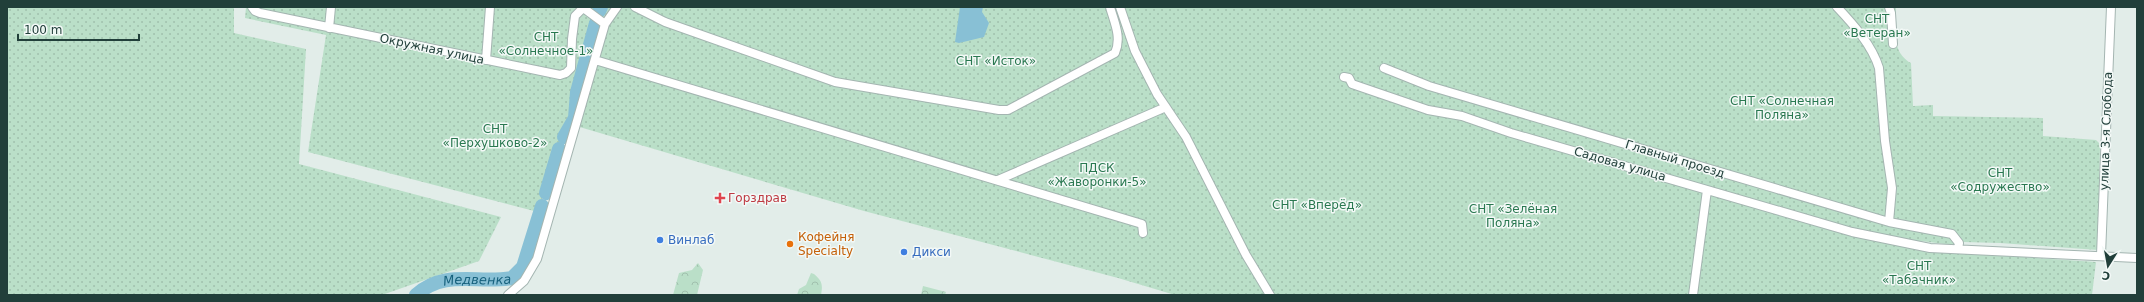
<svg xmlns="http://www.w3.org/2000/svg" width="2144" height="302" font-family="'DejaVu Sans',sans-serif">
  <defs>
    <pattern id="grass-dots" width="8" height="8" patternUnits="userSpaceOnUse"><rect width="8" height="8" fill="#badfc8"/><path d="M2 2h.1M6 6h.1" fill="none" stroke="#a0c0ad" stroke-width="1.8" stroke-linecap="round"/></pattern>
    <pattern id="park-crowns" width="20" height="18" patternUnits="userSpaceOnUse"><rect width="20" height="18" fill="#badfc8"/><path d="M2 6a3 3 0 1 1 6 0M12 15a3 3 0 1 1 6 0" fill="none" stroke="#a0c0ad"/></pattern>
  </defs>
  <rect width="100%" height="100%" fill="#e2ede9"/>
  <path fill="url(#grass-dots)" d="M 7,7 L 234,7 L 234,33 L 306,49 L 299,164 L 501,217 L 479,261 L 382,295 L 7,295 Z
    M 246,7 L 1896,7 C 1896,27 1890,51 1911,63 L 1913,106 L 1933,105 L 1933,116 L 2043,118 L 2043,136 L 2096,140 L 2100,144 L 2098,250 L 2000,243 L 1964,242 L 1953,245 L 1921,241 L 1901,243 L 1918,250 L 2096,262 L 2092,295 L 1175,295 L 1118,278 L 864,211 L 566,123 L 538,212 L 308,152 L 326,35 L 245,18 Z"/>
  <path fill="url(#park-crowns)" d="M 698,263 L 703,270 L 697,295 L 673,295 L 679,273 L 692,270 Z
    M 811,273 L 814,274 C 822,281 823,284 821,295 L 797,295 L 799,289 L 806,285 Z
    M 923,286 L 946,292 L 945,295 L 921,295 Z"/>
  <path fill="#88c0d5" d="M 960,7 L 983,7 L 982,12 L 989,23 L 984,37 L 959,43 L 955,42 Z"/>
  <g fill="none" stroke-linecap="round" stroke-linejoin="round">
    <g stroke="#88c0d5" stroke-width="14">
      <path d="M 599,11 L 601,7"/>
      <path d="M 564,137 L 575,118 L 577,92 L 596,23"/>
      <path d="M 546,193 L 559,149"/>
      <path id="s1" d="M 416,295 C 445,269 477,284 512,278 L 523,267 L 542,206"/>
    </g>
    <defs>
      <path id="street" d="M 252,7 L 255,11 L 260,13 L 560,75 L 566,73 L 571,68 L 572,39 L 575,16 L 584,7
        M 582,7 L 605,24
        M 635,7 L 665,22 L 835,82 L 999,110 L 1008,110 L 1115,53 C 1122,37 1114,22 1110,7
        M 1120,7 L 1135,51 L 1157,94 L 1186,137 L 1246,255 L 1270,295
        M 1837,7 C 1853,24 1872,45 1879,68 L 1885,141 L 1892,188 L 1889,222
        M 1889,7 L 1891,13 L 1893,44
        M 329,28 L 331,7
        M 486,60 L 490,7
        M 595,60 L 1142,224 L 1143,233
        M 1384,68 L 1429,86 L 1889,222 L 1952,234 L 1959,243 L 1958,249
        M 1344,77 L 1349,78 L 1352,84 L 1428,110 L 1462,116 L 1511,133 L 1852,232 L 1930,248 L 2137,258
        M 998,180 L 1166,107
        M 2101,255 L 2111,7
        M 508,295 L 524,281 L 537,259 L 605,24 L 617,7
        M 1693,295 L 1707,190"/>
    </defs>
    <use href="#street" stroke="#a4b5b1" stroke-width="10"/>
    <use href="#street" stroke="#fff" stroke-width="8"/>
  </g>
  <path fill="#e0444e" stroke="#f3f9f7" stroke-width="1.5" d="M718 192h4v4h4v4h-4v4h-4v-4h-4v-4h4z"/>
  <g fill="#3f7fe0" stroke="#f3f9f7" stroke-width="1.5">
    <circle cx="660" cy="240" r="4"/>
    <circle cx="904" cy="252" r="4"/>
  </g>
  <circle fill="#e8710a" stroke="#f3f9f7" stroke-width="1.5" cx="790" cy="244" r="4"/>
  <g text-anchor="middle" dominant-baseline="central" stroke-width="3" stroke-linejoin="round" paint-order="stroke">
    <g font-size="12" fill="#297850" stroke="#f3f9f7">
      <text x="1877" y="19">СНТ<tspan x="1877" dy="14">«Ветеран»</tspan></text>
      <text x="546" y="37">СНТ<tspan x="546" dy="14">«Солнечное-1»</tspan></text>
      <text x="996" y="61">СНТ «Исток»</text>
      <text x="1782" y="101">СНТ «Солнечная<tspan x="1782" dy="14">Поляна»</tspan></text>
      <text x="495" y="129">СНТ<tspan x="495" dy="14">«Перхушково-2»</tspan></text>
      <text x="1097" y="168">ПДСК<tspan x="1097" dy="14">«Жаворонки-5»</tspan></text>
      <text x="2000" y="173">СНТ<tspan x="2000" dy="14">«Содружество»</tspan></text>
      <text x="1317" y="205">СНТ «Вперёд»</text>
      <text x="1513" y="209">СНТ «Зелёная<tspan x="1513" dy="14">Поляна»</tspan></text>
      <text x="1919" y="266">СНТ<tspan x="1919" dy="14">«Табачник»</tspan></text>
    </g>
    <g font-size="12" fill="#213f3a" stroke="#f3f9f7">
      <text transform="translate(432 49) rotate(12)">Окружная улица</text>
      <text transform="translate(2106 131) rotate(-88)">улица 3-я Слобода</text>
      <text transform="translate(1675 159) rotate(17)">Главный проезд</text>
      <text transform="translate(1620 164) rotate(16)">Садовая улица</text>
    </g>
    <g font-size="12" fill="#be3a42" stroke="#f3f9f7" text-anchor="start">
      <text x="728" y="198">Горздрав</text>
    </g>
    <g font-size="12" fill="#c56008" stroke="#f3f9f7" text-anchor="start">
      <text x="798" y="237">Кофейня<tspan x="798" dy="14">Specialty</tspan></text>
    </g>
    <g font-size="12" fill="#366cbe" stroke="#f3f9f7" text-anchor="start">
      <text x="668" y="240">Винлаб</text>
      <text x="912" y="252">Дикси</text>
    </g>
    <g font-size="13" font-style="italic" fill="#18627e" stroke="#f3f9f7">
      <text stroke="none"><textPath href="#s1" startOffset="65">Медвенка</textPath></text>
    </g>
  </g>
  <rect width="2144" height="302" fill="none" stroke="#213f3a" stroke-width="16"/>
  <g transform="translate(2108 266) rotate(191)" stroke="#f3f9f7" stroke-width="3" paint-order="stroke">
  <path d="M0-3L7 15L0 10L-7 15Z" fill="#213f3a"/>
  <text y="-6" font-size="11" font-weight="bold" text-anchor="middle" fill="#213f3a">С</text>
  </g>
  <path d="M18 34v6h121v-6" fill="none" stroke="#213f3a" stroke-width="2"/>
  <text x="24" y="34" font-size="12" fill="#213f3a" stroke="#f3f9f7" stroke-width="3" paint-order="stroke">100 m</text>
</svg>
